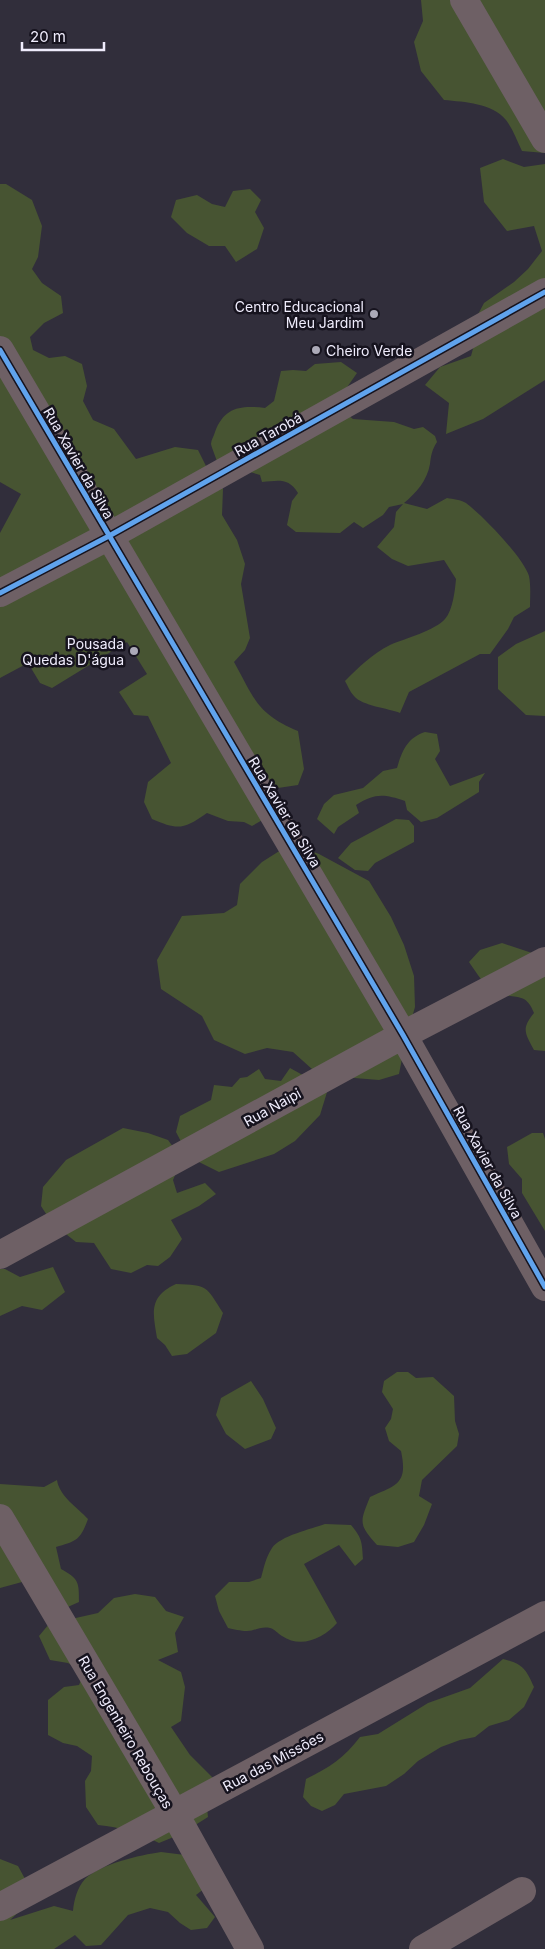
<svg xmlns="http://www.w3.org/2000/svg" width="545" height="1949" font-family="Inter,sans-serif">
  <rect width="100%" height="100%" fill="#312e3b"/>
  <path fill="#475432" d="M 421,0 L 545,0 L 545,153 L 522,151 C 517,141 513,129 506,120 C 492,103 465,102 444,100 L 421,71 L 414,42 L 423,21 Z
    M 503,159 L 524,167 L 545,164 L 545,380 L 483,419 L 446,434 L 449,403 L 425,385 L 440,367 L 471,356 L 477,334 L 474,322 L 484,303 L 514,282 L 528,269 L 542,251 L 534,226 L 507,231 L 484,202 L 480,168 Z
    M 0,184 L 6,184 L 32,200 L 42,226 L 38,257 L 32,269 L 42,283 L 61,296 L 63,313 L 44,323 L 30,337 L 33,350 L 49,358 L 65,356 L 82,364 L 87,386 L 83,401 L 93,420 L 114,429 L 136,459 L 175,447 L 198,450 L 207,468 L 219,478 L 223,489 L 222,515 L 237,540 L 245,564 L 241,584 L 250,638 L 245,650 L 234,662 C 254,698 257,714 298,731 L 304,769 L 298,785 L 278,788 L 265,796 L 266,818 L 252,826 L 244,822 L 228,821 L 207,813 C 183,830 178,830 152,819 L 144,802 L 148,782 L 171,763 L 148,716 L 134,715 L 119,692 L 147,674 L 127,642 L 52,688 L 40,683 L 28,663 L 0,678 L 0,533 L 21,494 L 0,482 Z
    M 250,189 L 261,200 L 255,212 L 264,228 L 257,249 L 236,262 L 225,246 L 209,246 L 187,233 L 171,217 L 176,200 L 197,195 L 212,204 L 225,207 L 233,191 Z
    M 341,362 L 357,373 L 343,393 L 340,409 L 353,419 L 394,422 L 414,429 L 423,427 L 435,436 L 437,442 C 432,450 431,455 430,464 C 427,481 416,493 404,503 L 427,509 L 447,498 C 453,499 461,500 466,503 C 482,515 523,557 529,576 C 531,586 530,598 530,607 L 514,617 L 508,629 L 490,654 L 480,654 L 409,692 L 400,713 C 388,708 362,706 354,696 C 350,692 348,686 345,681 C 359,667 372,654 390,645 C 404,639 436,630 445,619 C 453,610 455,590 456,579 L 444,560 L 408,566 L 392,559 L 377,547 L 394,527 L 396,512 L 403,504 L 389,507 L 383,515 L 363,528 L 354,522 L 340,533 L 296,532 L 287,525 L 292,501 L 298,493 C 288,477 278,481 262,482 L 260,475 L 217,462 C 216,457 212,449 211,444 C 211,440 214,436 215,432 C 224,407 241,405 265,408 L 274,401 L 281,371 L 293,370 L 306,371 L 315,364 Z
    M 545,631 L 545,716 L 526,715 L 498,689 L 498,657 L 516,644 Z
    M 425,732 L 437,734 L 440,751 L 435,759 L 450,786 L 485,773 L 479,782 L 479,792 L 437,818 L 421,822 L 407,810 L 405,801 C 384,794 375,793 356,805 L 359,813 L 338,827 L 334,834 L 317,819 L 324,804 L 334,795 L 363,788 L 383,771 L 397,768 C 402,751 407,738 425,732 Z
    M 396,819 L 409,820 L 414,826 L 414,842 L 375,863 L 368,871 L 355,870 L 338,858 L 351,843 Z
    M 292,843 L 319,854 L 369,881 L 391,917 L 404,945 L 414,976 L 415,1007 L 406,1038 L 399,1074 L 379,1080 L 342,1077 L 322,1078 L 293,1052 L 267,1048 L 245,1054 L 214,1040 L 202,1016 L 161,989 L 157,960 L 182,916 L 224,913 L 237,905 L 240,884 L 262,862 Z
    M 502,943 L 532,953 L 545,960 L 545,1051 L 534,1050 C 525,1033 521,1029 534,1013 C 525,990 514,1001 495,992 C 484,986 476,972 469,962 L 480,950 Z
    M 290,1068 L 328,1089 L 320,1115 L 295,1141 L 274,1154 L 219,1172 L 189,1157 L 176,1132 L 180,1116 L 211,1100 L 214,1085 L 232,1087 L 240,1078 L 247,1077 L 259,1069 L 265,1079 L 281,1081 Z
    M 123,1128 L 148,1133 L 168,1140 L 182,1159 L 173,1180 L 177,1193 L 205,1183 L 216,1194 L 199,1206 L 171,1220 L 182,1239 L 170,1257 L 158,1266 L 147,1265 L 131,1273 L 111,1269 L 94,1243 L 76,1242 L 52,1223 L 41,1206 L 43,1187 L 66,1160 Z
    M 532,1133 L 543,1133 L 545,1139 L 545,1231 L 522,1193 L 522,1179 L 509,1164 L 507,1147 Z
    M 53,1267 L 65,1292 L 42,1310 L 22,1306 L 0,1316 L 0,1269 L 5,1269 L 20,1277 Z
    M 176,1284 C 208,1285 206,1286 223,1313 L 216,1333 L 187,1354 L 172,1356 L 165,1345 L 157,1338 C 153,1313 148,1297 176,1284 Z
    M 397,1372 L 408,1372 L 416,1378 L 433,1377 L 454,1396 L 455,1421 L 459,1434 L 457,1446 L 422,1480 L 419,1496 L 432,1504 L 424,1525 L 414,1542 L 398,1547 L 377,1545 C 358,1524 360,1522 370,1497 C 397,1485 408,1484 401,1451 L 389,1441 L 385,1428 L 391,1419 L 393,1409 L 382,1392 L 384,1381 Z
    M 251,1381 L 263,1399 L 276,1428 L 271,1439 L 245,1449 L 226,1434 L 216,1415 L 221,1398 Z
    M 57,1480 C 59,1496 78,1508 88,1519 C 80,1541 76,1541 56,1547 L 61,1569 C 79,1579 79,1582 79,1602 L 61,1610 L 22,1582 L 0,1588 L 0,1484 L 44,1487 Z
    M 325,1524 L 351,1525 C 362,1538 362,1542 363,1559 L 355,1566 L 339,1545 L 304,1564 L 337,1623 C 324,1638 301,1649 282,1636 C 278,1634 275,1629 270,1628 C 261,1626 255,1631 247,1631 C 241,1631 233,1629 228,1628 L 219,1611 L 215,1596 L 229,1582 L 249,1582 L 261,1578 C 264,1567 266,1557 272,1548 C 280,1536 311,1529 325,1524 Z
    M 135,1594 L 155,1597 L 166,1611 L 184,1617 L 175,1633 L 178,1652 L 158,1660 L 181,1672 L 185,1687 L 181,1721 L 171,1727 L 190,1755 L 213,1778 L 206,1799 L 208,1817 L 181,1834 L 159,1843 C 140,1833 120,1827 98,1825 L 86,1807 L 85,1781 L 91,1771 L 92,1756 L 77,1746 L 63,1743 L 48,1735 L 48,1700 L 64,1687 L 79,1685 L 84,1673 L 68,1663 L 50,1660 L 39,1636 L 49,1624 L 98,1613 L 114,1598 Z
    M 503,1659 C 523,1664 526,1669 534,1687 L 524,1707 L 509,1720 L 489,1726 L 475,1737 L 460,1740 L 441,1747 L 418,1761 L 404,1774 L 386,1786 L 344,1794 L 335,1805 L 322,1811 L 311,1806 L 303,1797 L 306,1779 C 329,1768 345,1757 360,1737 L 378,1734 L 428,1703 L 470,1688 Z
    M 161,1852 L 185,1855 L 209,1885 L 196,1895 L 215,1917 L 207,1928 L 191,1930 L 180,1923 L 168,1912 L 150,1908 L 128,1915 L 101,1945 L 86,1946 L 75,1935 L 54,1949 L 0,1949 L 0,1859 L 18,1866 L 24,1877 L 33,1889 L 22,1909 L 10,1920 L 54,1906 L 73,1911 C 74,1900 77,1888 85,1879 C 100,1864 140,1855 161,1852 Z"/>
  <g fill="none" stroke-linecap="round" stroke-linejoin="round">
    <path stroke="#6e6065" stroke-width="28" d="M 464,0 L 545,139
      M 0,350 L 403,1035 L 545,1287
      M 0,593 L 109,536 L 545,292
      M 0,1255 L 403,1035 L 545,961
      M 0,1518 L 175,1814 L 250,1949
      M 0,1907 L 545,1615
      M 423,1949 L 522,1891"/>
    <defs>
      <path id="cycleway" d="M 0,350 L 403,1035 L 545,1287
        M 0,593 L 109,536 L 545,292"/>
    </defs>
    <use href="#cycleway" stroke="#16131e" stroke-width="8"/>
    <use href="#cycleway" stroke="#60a3ed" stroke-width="5"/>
  </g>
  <g fill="#acaab8" stroke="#16131e" stroke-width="2">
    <circle cx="374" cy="314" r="5"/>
    <circle cx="316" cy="350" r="5"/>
    <circle cx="134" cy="651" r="5"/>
  </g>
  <g text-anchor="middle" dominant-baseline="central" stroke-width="5" stroke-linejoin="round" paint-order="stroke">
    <g font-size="14" fill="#efecfc" stroke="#16131e" text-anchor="end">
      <text x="364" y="306">Centro Educacional<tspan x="364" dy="16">Meu Jardim</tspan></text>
      <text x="326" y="350" text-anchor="start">Cheiro Verde</text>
      <text x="124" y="643">Pousada<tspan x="124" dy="16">Quedas D'água</tspan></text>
    </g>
    <g font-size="14" fill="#efecfc" stroke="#16131e">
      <text transform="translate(268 434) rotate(-29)">Rua Tarobá</text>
      <text transform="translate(79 463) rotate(60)">Rua Xavier da Silva</text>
      <text transform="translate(285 812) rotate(59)">Rua Xavier da Silva</text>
      <text transform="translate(272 1107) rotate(-29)">Rua Naipi</text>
      <text transform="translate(488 1162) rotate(61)">Rua Xavier da Silva</text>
      <text transform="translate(126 1732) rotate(60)">Rua Engenheiro Rebouças</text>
      <text transform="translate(273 1761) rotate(-28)">Rua das Missões</text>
    </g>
  </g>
  <path d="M22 42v8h82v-8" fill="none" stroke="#efecfc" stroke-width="2.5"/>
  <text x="30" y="42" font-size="15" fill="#efecfc" stroke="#16131e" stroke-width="4" paint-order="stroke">20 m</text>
</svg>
